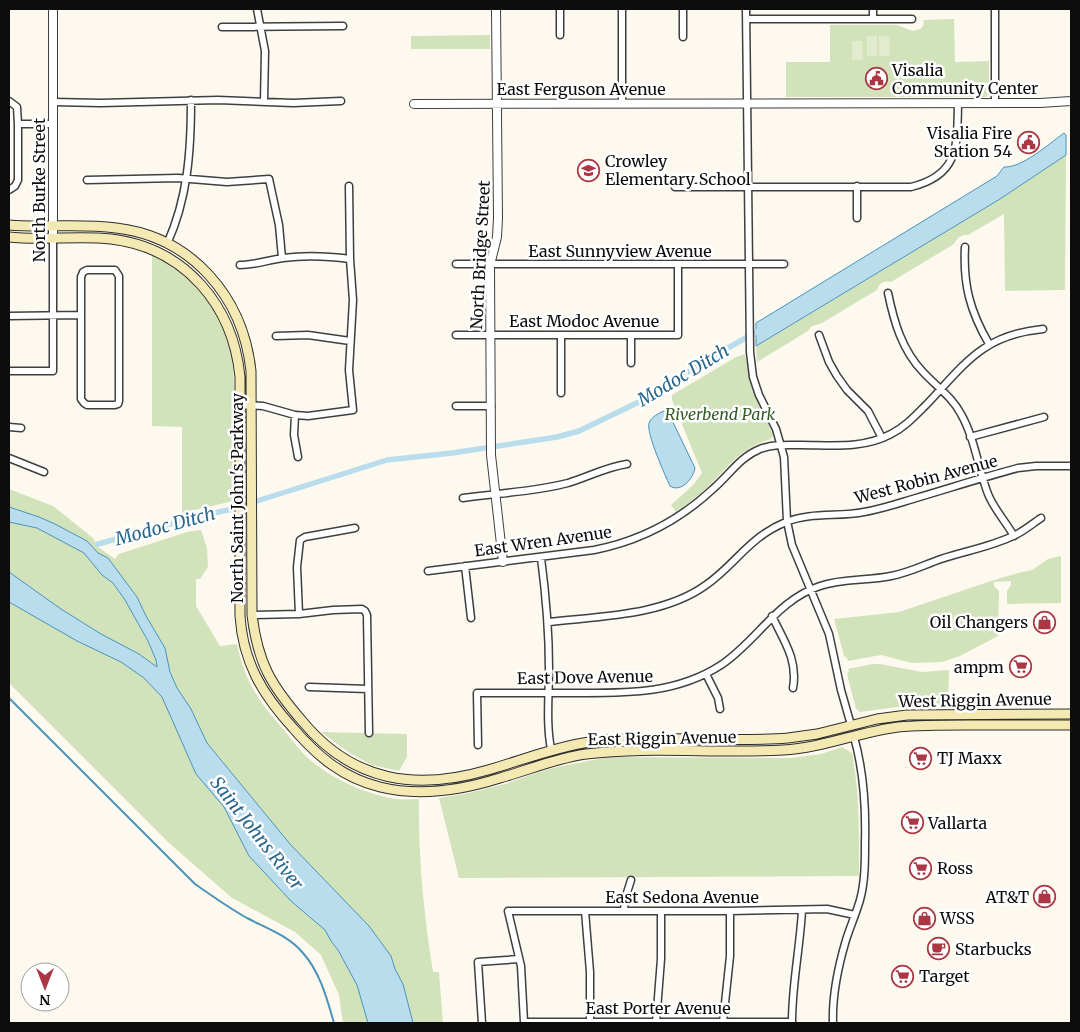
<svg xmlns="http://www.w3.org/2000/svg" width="1080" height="1032" font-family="Merriweather,serif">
  <rect width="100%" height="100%" fill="#fdf9ee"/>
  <path fill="#d2e3bc" d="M 954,19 L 955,62 L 989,61 L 989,94 L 986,97 L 786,97 L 786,62 L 830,62 L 830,25 L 897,25 L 913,31 L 920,29 L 923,26 L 924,20 Z
    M 490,35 L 490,49 L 411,49 L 411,36 Z
    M 1066,155 L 1065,290 L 1005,291 L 1004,214 L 968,235 C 962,234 957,238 954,244 L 891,282 C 884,280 879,283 877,290 L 822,323 L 812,326 L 808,331 L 757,362 L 756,346 L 1000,199 Z
    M 152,254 C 188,274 220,306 230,348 C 235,370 234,394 234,417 C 233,445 233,473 233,501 L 182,513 L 182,427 L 152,426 Z
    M 745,354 L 752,387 L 773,435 L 771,439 C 740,448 728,467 707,488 C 697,497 687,504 676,512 L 671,505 L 693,485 L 702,473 L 672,400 L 672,395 L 736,357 Z
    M 9,489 L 53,506 L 93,538 L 98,547 L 115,559 L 119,554 L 187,532 L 201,530 L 207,548 L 208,567 L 200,579 L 196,579 L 196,606 L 220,646 L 237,644 C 245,682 259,702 284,730 C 292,740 300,751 309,759 C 332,779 365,794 396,799 C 403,800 411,799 419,799 C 418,857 424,915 433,972 L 439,972 L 443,1023 L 343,1023 L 339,995 L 321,955 L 295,932 L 232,898 L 169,843 L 9,683 Z
    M 1061,556 L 1061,603 L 1007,604 L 1007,591 L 1011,585 L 1011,581 L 994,582 L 994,586 L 999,591 L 998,636 L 960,656 L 942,662 L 912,663 L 881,655 L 848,661 L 847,658 L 844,656 L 834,619 L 899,612 L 991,581 L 1018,573 L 1032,570 L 1048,559 Z
    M 872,664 L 880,664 L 922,672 L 949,670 L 948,702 L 945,704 L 912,705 L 860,712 L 856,709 L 847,674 L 849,671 L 848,669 Z
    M 321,732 L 407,734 L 407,757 L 399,771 L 372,765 L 351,754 Z
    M 842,747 L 852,753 C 860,794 859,835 859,876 L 459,878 L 439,798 L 464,794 L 505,784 L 538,772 L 562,766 L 609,757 L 791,758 L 821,754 Z"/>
  <path fill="#e2ebcd" d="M 867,36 L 877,36 L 877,56 L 867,56 Z
    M 879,36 L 889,36 L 890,56 L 879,56 Z
    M 852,41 L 862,41 L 863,60 L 852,60 Z"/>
  <path fill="#b9dded" stroke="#4a94bb" d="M 1064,133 L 1066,135 L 1066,155 L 1000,199 L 756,346 L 756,323 L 997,176 L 1004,167 C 1022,168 1049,144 1064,133 Z
    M 664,411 L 669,414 L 695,468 C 693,479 681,493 670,486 C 665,475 646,433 649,423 C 651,417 659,413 664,411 Z
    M 9,507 L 39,517 L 55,524 L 87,541 L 98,553 L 108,558 L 137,597 L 146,616 L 165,648 L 170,672 L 177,688 L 191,709 L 207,743 L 290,844 L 369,926 L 391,956 L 395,969 L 403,984 L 413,1023 L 368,1023 L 357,985 L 338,950 L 331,941 L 325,930 L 291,901 L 249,856 L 224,807 L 196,774 L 162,697 L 144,678 L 121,662 L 77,641 L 9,602 L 9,572 L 61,609 L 101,634 L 139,654 L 157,667 L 156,660 L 148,641 L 125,600 L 113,583 L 102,575 L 84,553 L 37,528 L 9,522 Z"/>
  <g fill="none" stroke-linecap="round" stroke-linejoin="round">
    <path stroke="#4a94bb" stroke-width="2" d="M 9,698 L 195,884 C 212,896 229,908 247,918 C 266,928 289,936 303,953 C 320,972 327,999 334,1023"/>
    <path stroke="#b9dded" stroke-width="5.5" d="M 257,501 L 387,460 L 452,453 L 557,437 L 579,431 L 645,399 L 715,355 L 762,329
      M 98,544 L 199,516 L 233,509"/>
    <defs>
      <path id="minor" d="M 257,9 L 265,51 L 264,102
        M 560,9 L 560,35
        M 622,9 L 622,103
        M 683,9 L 683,37
        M 746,9 L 750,352 L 753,377 L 759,395 L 776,429 L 784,457 L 787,521 L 792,545 L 829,634 L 841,690 L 851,725
        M 995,9 L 995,103
        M 873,18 L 873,9
        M 746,19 L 912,19
        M 222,27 L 343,26
        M 9,101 L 17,107 L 18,124 L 52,124
        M 53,102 L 101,103 L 218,100 L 293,103 L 341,101
        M 87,180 L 178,178 L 227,182 L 269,179 L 279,225 L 282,258
        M 675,187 L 911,187 C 960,175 957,145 958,103
        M 9,190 L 15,186 L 18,180 L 18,124
        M 857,218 L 857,186
        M 167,244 C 188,198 191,150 191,100
        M 965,247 C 963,285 970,311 989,344
        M 456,264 L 784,264
        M 240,265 C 255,265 268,260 283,258 C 305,255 328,256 350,259
        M 87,270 L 115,270 L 119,276 L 119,401 L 118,404 L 115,405 L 87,405 L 84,403 L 81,399 L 81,277 L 83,272 Z
        M 888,293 C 894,322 902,350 923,372 C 936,386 952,397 961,414 C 975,439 978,468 988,494 C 994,509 1006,522 1014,536
        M 9,316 L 81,315
        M 456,335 L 678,335 L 678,265
        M 561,335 L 561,393
        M 631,335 L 631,363
        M 819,335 L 829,362 L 837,376 L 847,390 L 868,411 L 882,438
        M 276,336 L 308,335 L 350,341
        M 9,371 L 53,371 L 53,238
        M 240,405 L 263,406 L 295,415 L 308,416 L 353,410 L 349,370 L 353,300 L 350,259 L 349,186
        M 456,406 L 491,406
        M 295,415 L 294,435 L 298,457
        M 9,427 L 21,428
        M 970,437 L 1044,417
        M 9,458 L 44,472
        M 463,498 C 498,493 534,492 568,483 C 588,477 606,467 627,464
        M 541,558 C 546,596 549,630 549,669 C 549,696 546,723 551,749
        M 465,566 L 471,618
        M 428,571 L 594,550 C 640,541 680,520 714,488 C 730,474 740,457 760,449 C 773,444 787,445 801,445 C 832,445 863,449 891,434 C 905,427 915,416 926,405 C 965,364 982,335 1043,329
        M 299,614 L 297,567 L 300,540 L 305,537 L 355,528
        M 252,615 L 299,614 L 333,610 L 362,609 L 365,611 L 367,615 L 369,733
        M 772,616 C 784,641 798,660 793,688
        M 549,622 C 600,616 663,616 706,585 C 736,564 749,537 786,522 C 811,512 838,517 864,512 C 882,509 899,503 916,498 C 950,488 984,477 1018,468 L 1036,466 L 1071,466
        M 706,674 L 718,698 L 720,709
        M 309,687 L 368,689
        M 478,745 L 477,693 C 509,693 540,693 572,693 C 624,693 675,695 721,665 C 757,641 777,600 820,586 C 843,578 867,581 891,576 C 908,573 924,565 941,559 C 965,551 990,547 1013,536 C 1023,532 1032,524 1041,518
        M 802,910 C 800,948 792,984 792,1022 L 524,1022 L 521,966 L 508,911 L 730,911 L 827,909 L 855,915
        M 585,911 L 590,972 L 590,1022
        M 624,911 L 625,899 L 631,880
        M 723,1022 L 730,956 L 730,911
        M 482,1023 L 478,962 L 519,959
        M 656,1023 L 661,959 L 661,911
        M 833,1023 C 832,995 838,967 846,940 C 850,927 856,914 860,900 C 865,882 865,862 865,843 C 866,806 864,772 854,737"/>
      <path id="tertiary" d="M 496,9 L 498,218 L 497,237 L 490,265 L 491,455 L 503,562
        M 414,104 L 1040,103 L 1071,101
        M 53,238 L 53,9"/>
      <path id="secondary" d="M 9,225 C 44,228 80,223 116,228 C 192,237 243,297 251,371 L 252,615 C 258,664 271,685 303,722 C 353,782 416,791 488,770 C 523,760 555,747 590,742 C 656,734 722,743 788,738 L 817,734 L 877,719 L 907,715 L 1071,714
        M 9,237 C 43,241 77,235 111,239 C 185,248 233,305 240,377 L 240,616 C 243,662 262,694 293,728 C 317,756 343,778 380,787 C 420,797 462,790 500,778 C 529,770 556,758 586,754 C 651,746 718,754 783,750 C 822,748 859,732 898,727 C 921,725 945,725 968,725 C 1002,725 1037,725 1071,725"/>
    </defs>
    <use href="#minor" stroke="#3f3f3f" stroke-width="9"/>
    <use href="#tertiary" stroke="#3f3f3f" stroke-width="10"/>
    <use href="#secondary" stroke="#2e2e2e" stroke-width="11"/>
    <use href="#minor" stroke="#fff" stroke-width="6"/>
    <use href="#tertiary" stroke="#fff" stroke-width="8"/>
    <use href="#secondary" stroke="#f4e9b2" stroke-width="9"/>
  </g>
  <defs>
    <symbol id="civic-ring" viewBox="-11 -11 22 22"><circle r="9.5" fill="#fff" stroke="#aa3743" stroke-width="1.5"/><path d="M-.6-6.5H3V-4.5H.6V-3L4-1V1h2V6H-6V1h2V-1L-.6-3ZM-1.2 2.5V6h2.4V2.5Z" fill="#aa3743"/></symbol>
    <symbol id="school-ring" viewBox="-11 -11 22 22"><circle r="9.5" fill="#fff" stroke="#aa3743" stroke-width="1.5"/><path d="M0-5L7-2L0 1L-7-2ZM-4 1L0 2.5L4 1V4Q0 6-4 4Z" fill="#aa3743"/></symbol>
    <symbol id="shop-ring" viewBox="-11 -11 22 22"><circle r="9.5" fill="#fff" stroke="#aa3743" stroke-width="1.5"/><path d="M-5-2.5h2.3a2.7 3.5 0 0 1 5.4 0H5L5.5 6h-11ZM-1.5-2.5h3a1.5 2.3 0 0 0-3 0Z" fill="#aa3743"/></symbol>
    <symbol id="supermarket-ring" viewBox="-11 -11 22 22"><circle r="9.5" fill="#fff" stroke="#aa3743" stroke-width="1.5"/><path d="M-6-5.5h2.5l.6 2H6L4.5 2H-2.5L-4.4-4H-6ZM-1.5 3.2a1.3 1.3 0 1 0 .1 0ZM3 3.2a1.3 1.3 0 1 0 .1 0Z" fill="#aa3743"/></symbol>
    <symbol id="cafe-ring" viewBox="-11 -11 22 22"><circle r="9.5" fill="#fff" stroke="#aa3743" stroke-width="1.5"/><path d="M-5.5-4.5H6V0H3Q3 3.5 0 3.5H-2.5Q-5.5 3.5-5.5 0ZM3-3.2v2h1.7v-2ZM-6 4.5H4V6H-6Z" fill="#aa3743"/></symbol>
  </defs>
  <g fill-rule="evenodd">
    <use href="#civic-ring" x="864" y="66" width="25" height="25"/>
    <use href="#civic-ring" x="1016" y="130" width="25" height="25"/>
    <use href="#school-ring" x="576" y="158" width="25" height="25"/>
    <use href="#shop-ring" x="1032" y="610" width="25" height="25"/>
    <use href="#supermarket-ring" x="1008" y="654" width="25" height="25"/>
    <use href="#supermarket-ring" x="908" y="746" width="25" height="25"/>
    <use href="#supermarket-ring" x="900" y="810" width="25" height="25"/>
    <use href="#supermarket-ring" x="908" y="856" width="25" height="25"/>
    <use href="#shop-ring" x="1032" y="884" width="25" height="25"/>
    <use href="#shop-ring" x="912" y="906" width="25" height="25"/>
    <use href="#cafe-ring" x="926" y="936" width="25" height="25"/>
    <use href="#supermarket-ring" x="890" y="964" width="25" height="25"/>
  </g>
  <g text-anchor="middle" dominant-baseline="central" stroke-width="5" stroke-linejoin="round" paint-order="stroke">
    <g font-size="16" fill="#0c0c0c" stroke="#fff" text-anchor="start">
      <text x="892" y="70">Visalia<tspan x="892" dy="18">Community Center</tspan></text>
      <text x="1012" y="133" text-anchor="end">Visalia Fire<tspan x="1012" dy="18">Station 54</tspan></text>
      <text x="605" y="161">Crowley<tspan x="605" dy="18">Elementary School</tspan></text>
      <text x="1028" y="622" text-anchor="end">Oil Changers</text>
      <text x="1004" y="667" text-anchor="end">ampm</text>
      <text x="937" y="758">TJ Maxx</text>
      <text x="928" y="823">Vallarta</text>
      <text x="937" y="868">Ross</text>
      <text x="1029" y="897" text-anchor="end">AT&amp;T</text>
      <text x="940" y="918">WSS</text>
      <text x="955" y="949">Starbucks</text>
      <text x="919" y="976">Target</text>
    </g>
    <g font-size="16" fill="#0c0c0c" stroke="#fff">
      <text x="581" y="89">East Ferguson Avenue</text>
      <text transform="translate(39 190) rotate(-90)">North Burke Street</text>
      <text x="620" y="251">East Sunnyview Avenue</text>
      <text transform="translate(480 255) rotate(-87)">North Bridge Street</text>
      <text x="584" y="321">East Modoc Avenue</text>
      <text transform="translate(926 479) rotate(-15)">West Robin Avenue</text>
      <text transform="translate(237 498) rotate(-90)">North Saint John's Parkway</text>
      <text transform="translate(543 541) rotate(-8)">East Wren Avenue</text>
      <text transform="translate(585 677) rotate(-1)">East Dove Avenue</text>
      <text transform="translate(975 700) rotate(-1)">West Riggin Avenue</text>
      <text transform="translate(662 738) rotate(-1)">East Riggin Avenue</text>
      <text x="682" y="897">East Sedona Avenue</text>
      <text x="658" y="1008">East Porter Avenue</text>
    </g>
    <g font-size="16" font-style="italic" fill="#345b26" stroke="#fff">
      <text x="720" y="414">Riverbend Park</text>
    </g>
    <g font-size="18" font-style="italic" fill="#27668d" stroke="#fff">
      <text transform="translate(683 375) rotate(-31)">Modoc Ditch</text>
      <text transform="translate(165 526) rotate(-15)">Modoc Ditch</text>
      <text transform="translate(257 833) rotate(52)">Saint Johns River</text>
    </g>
  </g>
  <rect width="1080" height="1032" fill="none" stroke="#0c0c0c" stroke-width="20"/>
  <g transform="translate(45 987) rotate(180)"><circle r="24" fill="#ffffff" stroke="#9e9e9e"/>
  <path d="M0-4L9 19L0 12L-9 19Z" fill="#aa3743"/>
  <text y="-8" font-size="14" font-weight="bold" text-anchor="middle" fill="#0c0c0c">N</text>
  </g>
</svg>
